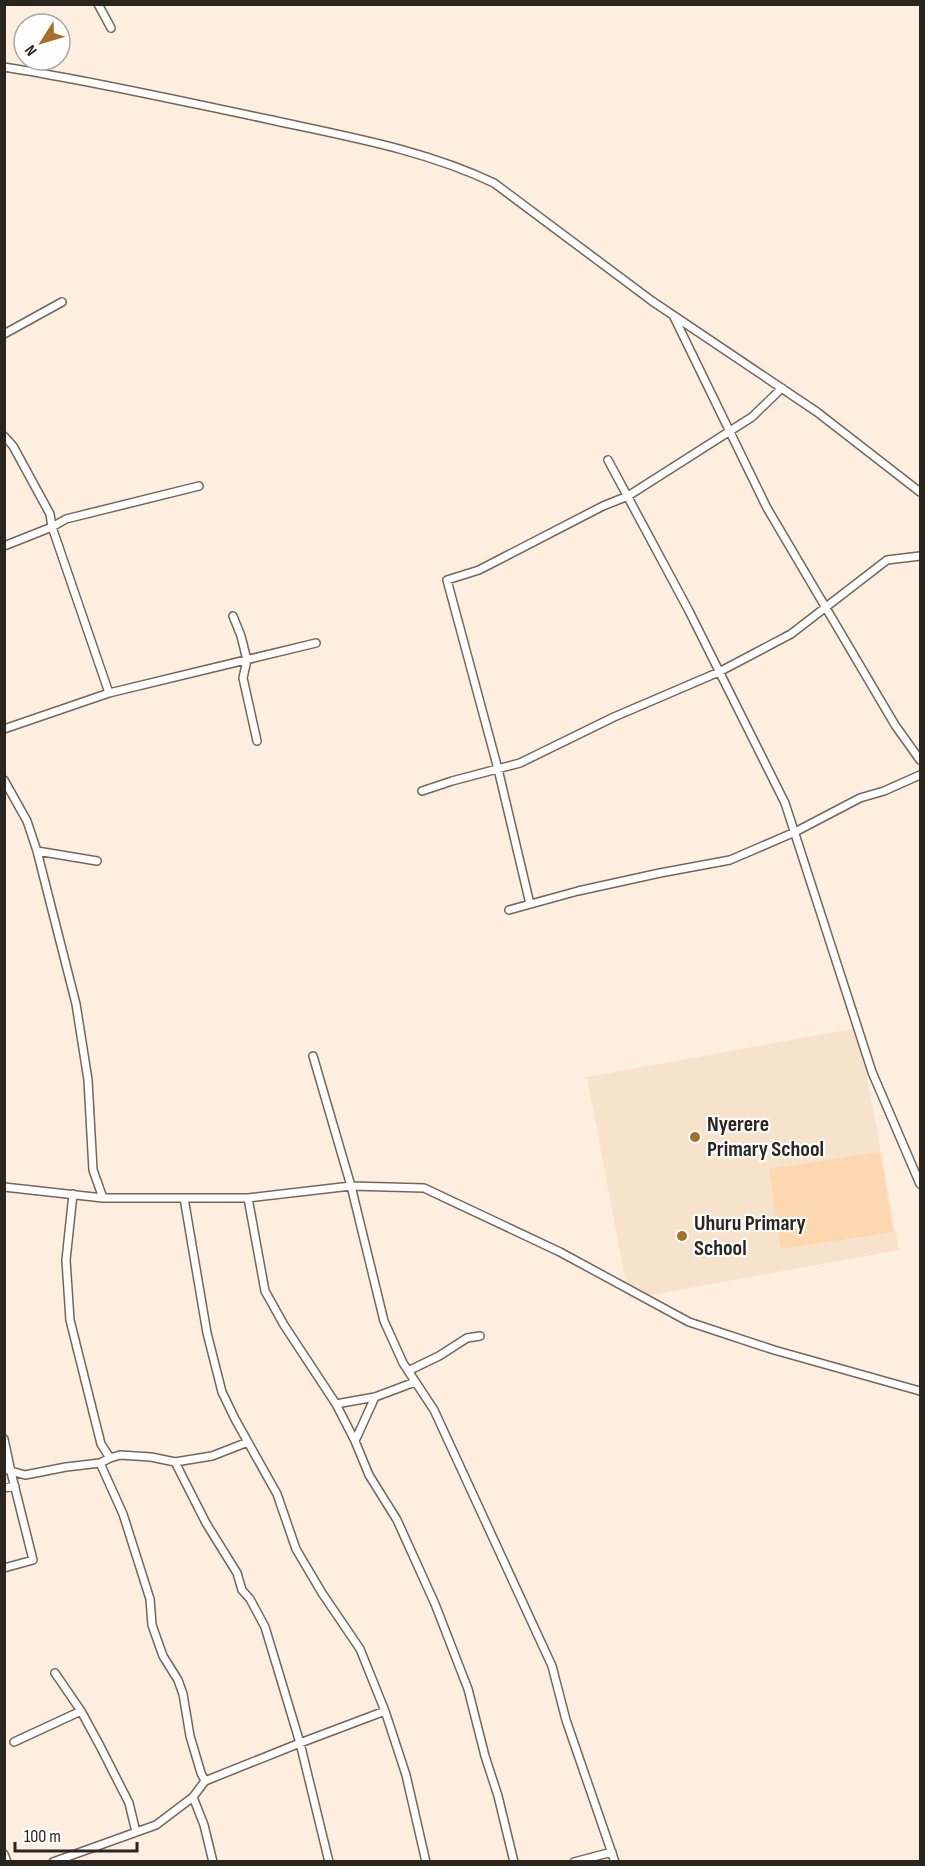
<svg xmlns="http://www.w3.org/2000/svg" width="925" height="1866" font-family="'Sofia Sans Condensed',sans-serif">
  <rect width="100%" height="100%" fill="#feeedf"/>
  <path fill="#f7e2cc" d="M 858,1028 L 899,1250 L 629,1299 L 587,1077 Z"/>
  <path fill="#fdd7b0" d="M 880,1152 L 893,1232 L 781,1249 L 769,1169 Z"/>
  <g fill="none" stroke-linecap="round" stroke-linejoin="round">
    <defs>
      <path id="minor" d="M 98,4 L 111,28
        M 4,67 C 93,81 180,101 267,119 C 344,136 423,149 494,183 L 652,301 L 817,412 L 920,492
        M 674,317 L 767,508 L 895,725 L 920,760
        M 4,334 L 62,302
        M 4,436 L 13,446 L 50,514 L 52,527 L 109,693
        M 608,460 L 689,611 L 785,803 L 872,1072 L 920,1184
        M 4,546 L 52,527 L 66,519 L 199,486
        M 233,616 L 241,636 L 247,660 L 243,678 L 257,741
        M 4,729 L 109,693 L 316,643
        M 4,780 L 27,821 L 37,851 L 76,1004 L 88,1080 L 93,1170 L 103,1198
        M 422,791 L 452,781 L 520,763 L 614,717 L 719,672 L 791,634 L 887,560 L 920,556
        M 37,851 L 97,861
        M 530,904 L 498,769 L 447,580 L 479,570 L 603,506 L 628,496 L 752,417 L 782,388
        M 509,910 L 578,891 L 660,873 L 730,860 L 795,832 L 860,798 L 884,791 L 920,775
        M 313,1056 L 351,1186 L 384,1321 L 403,1363 L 434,1410 L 552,1666 L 566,1720 L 615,1862
        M 4,1187 L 103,1198 L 248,1198 L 351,1186 L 424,1188 L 560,1252 L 689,1322 L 774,1350 L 920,1391
        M 73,1194 L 66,1260 L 70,1320 L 101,1444 L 110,1458
        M 184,1198 L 207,1333 L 222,1392 L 235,1419 L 277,1494 L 296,1549 L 322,1593 L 360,1649 L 385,1711 L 406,1775 L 426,1862
        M 248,1198 L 265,1291 L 284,1325 L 336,1404 L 355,1441 L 369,1475 L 397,1520 L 435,1604 L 468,1689 L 485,1756 L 498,1796 L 514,1862
        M 408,1371 L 439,1356 L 467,1338 L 480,1336
        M 336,1404 L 375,1397 L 415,1382
        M 4,1439 L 11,1472 L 33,1560 L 4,1568
        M 355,1441 L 375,1397
        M 175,1462 L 206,1523 L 237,1573 L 242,1590 L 250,1599 L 265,1627 L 300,1743 L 329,1862
        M 100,1463 L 123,1514 L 150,1599 L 152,1625 L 163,1656 L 178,1680 L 183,1694 L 190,1736 L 201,1773 L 205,1781
        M 4,1469 L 25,1475 L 66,1467 L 100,1463 L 110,1458 L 120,1455 L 151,1457 L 175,1462 L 212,1456 L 248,1442
        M 4,1488 L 15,1486
        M 55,1673 L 81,1711 L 100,1746 L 129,1803 L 136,1832
        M 14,1742 L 81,1711
        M 193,1797 L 204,1825 L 213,1862
        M 4,1854 L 7,1862
        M 53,1862 L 156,1825 L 193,1797 L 205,1781 L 300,1743 L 385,1711
        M 574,1862 L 612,1852"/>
    </defs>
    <use href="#minor" stroke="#746759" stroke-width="10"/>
    <use href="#minor" stroke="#fff" stroke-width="7"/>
  </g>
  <g fill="#a66f2b" stroke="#fefefe" stroke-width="2">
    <circle cx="695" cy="1137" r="6"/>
    <circle cx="682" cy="1236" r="6"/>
  </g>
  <g text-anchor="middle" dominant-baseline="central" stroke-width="4.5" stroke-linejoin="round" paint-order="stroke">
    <g font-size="22" font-weight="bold" fill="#2a251f" stroke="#fefefe" text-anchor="start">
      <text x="707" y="1124">Nyerere<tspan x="707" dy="25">Primary School</tspan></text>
      <text x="694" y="1223">Uhuru Primary<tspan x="694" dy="25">School</tspan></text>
    </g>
  </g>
  <rect width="925" height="1866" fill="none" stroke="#2a251f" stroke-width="12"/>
  <g transform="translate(42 42) rotate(233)"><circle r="28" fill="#fefefe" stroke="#a9a7a5" stroke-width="1.5"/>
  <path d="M0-4.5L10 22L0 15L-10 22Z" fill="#a66f2b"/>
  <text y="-9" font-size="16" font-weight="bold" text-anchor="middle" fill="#2a251f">N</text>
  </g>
  <path d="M15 1842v9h122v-9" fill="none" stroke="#2a251f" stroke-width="3"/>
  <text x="24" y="1842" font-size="18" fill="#2a251f" stroke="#fefefe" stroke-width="4.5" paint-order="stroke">100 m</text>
</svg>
